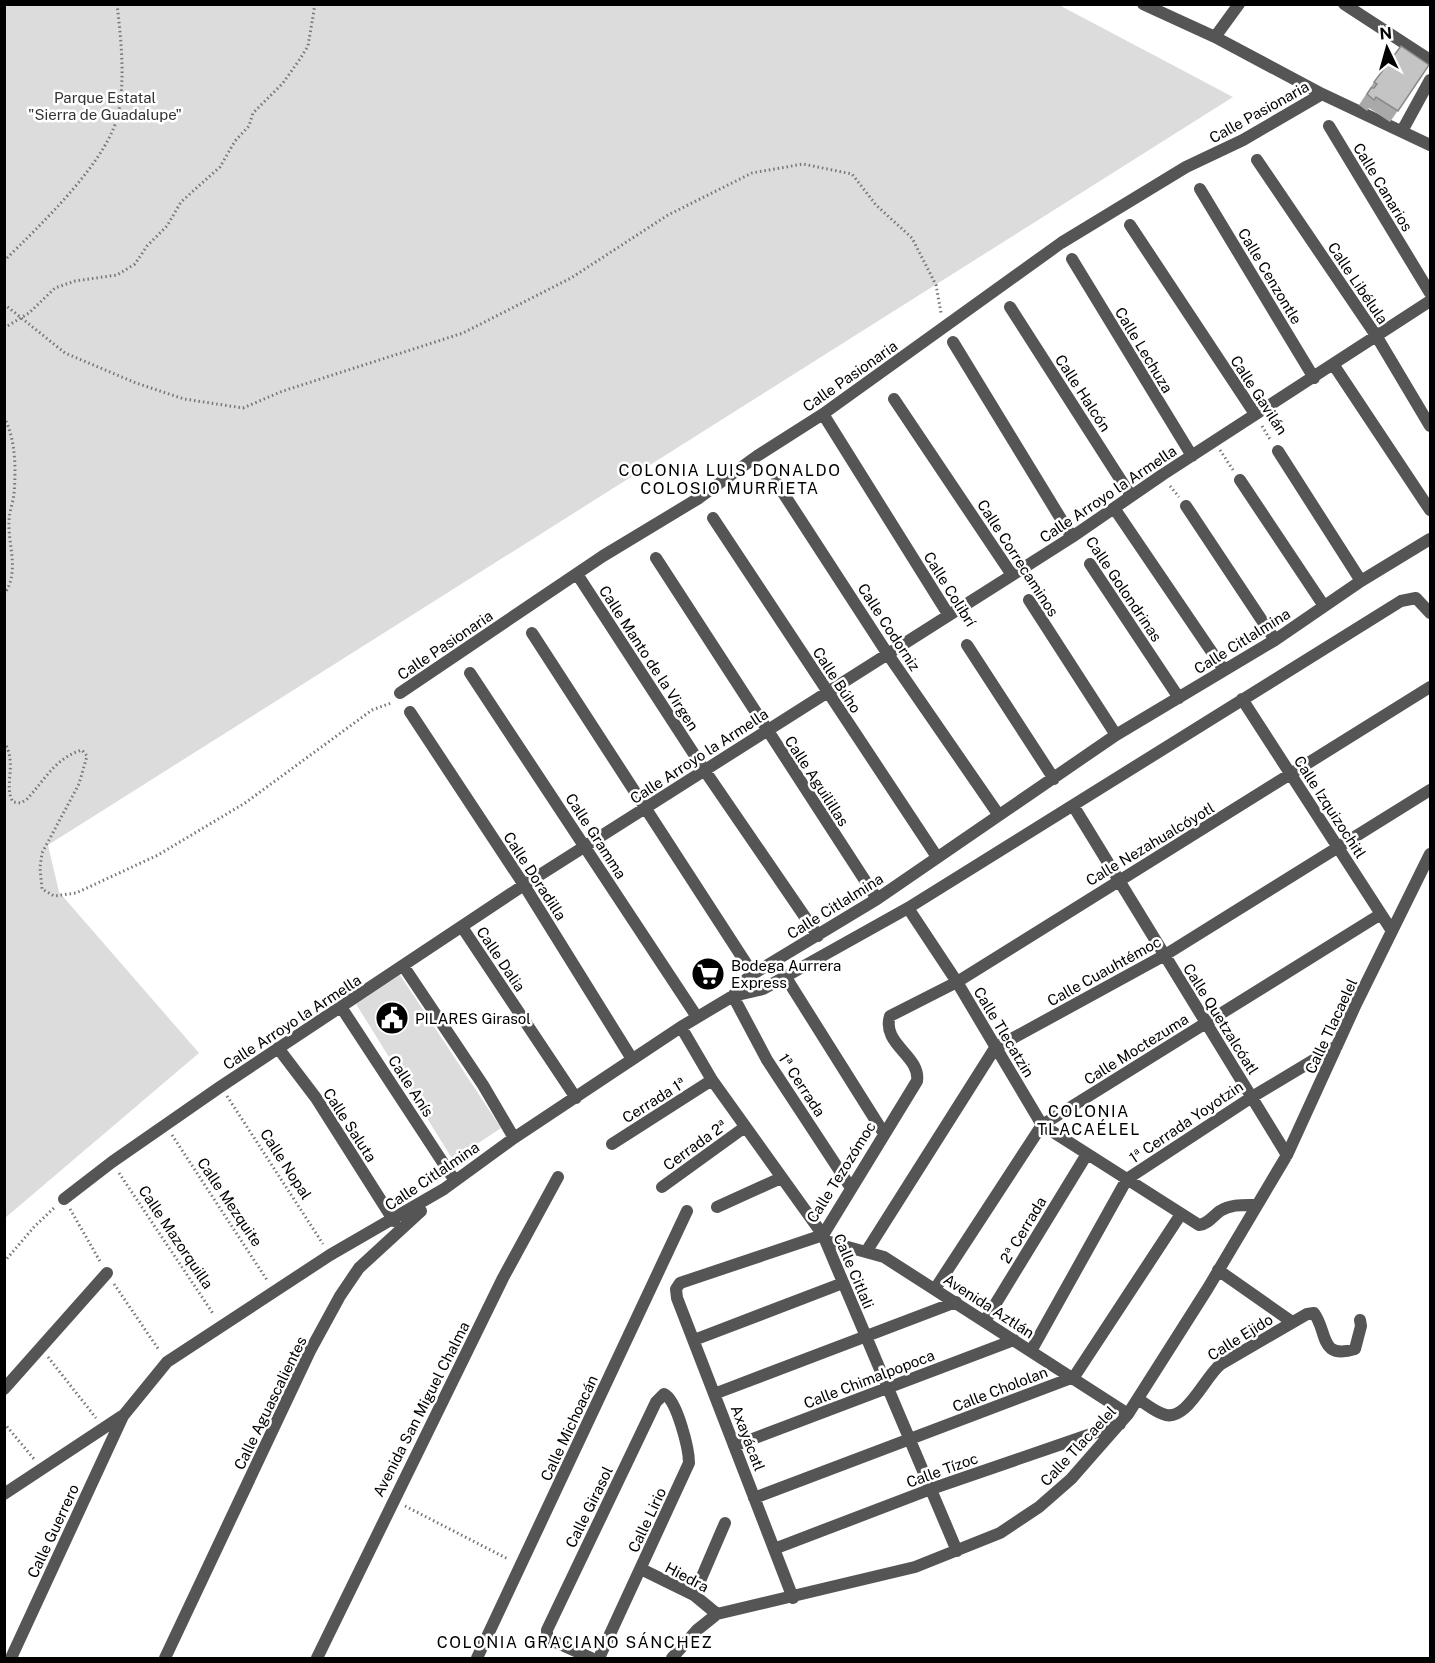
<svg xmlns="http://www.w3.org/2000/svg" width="1435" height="1663" font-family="'Public Sans',sans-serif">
  <rect width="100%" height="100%" fill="#fff"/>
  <path fill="#dcdcdc" d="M 5,4 L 1059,5 L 1233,97 L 48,845 L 59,892 L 199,1053 L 5,1218 Z
    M 400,975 L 501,1128 L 453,1160 L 356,1004 Z"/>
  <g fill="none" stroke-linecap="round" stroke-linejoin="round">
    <path stroke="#777" stroke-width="3" stroke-dasharray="1.5 3" stroke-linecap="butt" d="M 4,261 C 40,225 111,159 119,110 C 125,76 121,39 117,4
      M 4,304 L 65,353 L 136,383 L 184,399 L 243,408 L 283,391 L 463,333 L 571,278 L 668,215 L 752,173 L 803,164 L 852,174 L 876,205 L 912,238 L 936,285 L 941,313
      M 4,328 L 29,313 L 55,288 L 75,281 L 117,275 L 135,264 L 147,246 L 167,226 L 181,202 L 220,167 L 235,141 L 249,126 L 253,113 L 283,83 L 300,59 L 308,46 L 315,4
      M 4,417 C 16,440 16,469 14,494 C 13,503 9,512 9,522 C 8,545 20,573 4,594
      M 1262,426 L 1271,441
      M 1220,450 L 1233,470
      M 1170,486 L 1179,497
      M 4,613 L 4,626
      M 4,742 C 18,763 3,786 13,802 L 21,803 L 27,799 C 45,780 55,758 82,750 L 87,756 L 79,784 L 42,853 L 40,868 L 42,889 L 54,896 L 76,893 L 158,855 L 245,803 L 372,710 L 391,703
      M 227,1096 L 323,1244
      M 172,1135 L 267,1280
      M 119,1173 L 214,1315
      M 70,1209 L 101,1263
      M 4,1262 L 34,1227 L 55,1207
      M 114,1284 L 159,1350
      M 48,1357 L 96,1418
      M 4,1423 L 34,1459
      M 405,1506 L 508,1559"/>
    <path stroke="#555" stroke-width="12" d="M 1143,4 L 1215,37 L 1322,94 L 1430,145
      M 1344,4 L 1430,60
      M 1215,37 L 1239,4
      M 1329,126 L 1430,293
      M 1402,131 L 1430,80
      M 1257,160 L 1377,337 L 1430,426
      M 1200,189 L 1314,378
      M 1130,225 L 1255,414
      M 1072,259 L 1192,456
      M 1010,307 L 1131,496
      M 953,342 L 1072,537
      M 1333,364 L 1430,510
      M 894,399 L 1012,575
      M 823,414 L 948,614
      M 1278,451 L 1361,581
      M 1240,480 L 1324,606
      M 776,482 L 887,653 L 998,814
      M 1186,506 L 1275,640
      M 1114,508 L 1224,670
      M 713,518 L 937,857
      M 656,558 L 877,899
      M 1090,564 L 1179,698
      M 577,574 L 705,771 L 818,936
      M 1029,600 L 1116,735
      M 532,633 L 753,974
      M 967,645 L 1054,779
      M 470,673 L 697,1017
      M 400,693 L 603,556 L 699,498 L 757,456 L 823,414 L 1061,243 L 1186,167 L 1243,140 L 1322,94
      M 1242,699 L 1392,931
      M 410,712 L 524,885 L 632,1059
      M 1074,807 L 1287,1155
      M 908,908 L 957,982 L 1042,1125 L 1199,1225 C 1208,1224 1213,1216 1220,1211 C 1231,1204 1243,1205 1256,1205
      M 462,927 L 576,1098
      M 404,967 L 483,1085 L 514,1138
      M 785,976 L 883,1132
      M 341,1007 L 455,1181
      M 681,1027 L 712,1080 L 823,1235 L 957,1551
      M 278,1048 L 316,1098 L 394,1221
      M 612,1144 L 712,1080
      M 662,1187 L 745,1127
      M 851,1188 L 767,1060 L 733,996 L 763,989 L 908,908 L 1401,601 L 1416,598 L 1430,613
      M 64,1199 L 112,1162 L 220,1087 L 524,885 L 1072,537 L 1162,475 L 1430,301
      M 717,1207 L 781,1178
      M 826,1241 L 884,1257 L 1128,1414
      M 866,1252 L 995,1048 L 1165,955 L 1430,790
      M 1218,1270 L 1292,1322
      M 935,1289 L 1042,1125 L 1381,914
      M 985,1321 L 1087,1154
      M 694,1340 L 843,1283
      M 1031,1351 L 1127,1179 L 1252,1097 L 1337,1046
      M 4,1389 L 107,1273
      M 714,1394 L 956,1302
      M 1138,1399 C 1146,1404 1154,1411 1163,1414 C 1186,1424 1205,1376 1221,1364 L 1307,1314 L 1314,1313 C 1328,1332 1319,1360 1355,1349 L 1361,1326 L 1360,1320
      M 734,1446 L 1014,1340
      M 4,1494 L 122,1416
      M 754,1498 L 1074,1377 L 1181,1214
      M 774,1549 L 931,1489 L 1120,1424
      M 641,1569 L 694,1595 L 717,1614
      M 694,1595 L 725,1523
      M 793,1598 L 677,1298 L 676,1289 L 680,1283 L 823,1235 L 917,1081 C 921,1056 881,1044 890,1016 L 957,982 L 1430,687
      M 11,1658 L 123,1416 L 167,1362 L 330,1255 L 444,1189 L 514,1138 L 681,1027 L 733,996 L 743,982 L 753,974 L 877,899 L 1116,735 L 1275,640 L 1361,581 L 1430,539
      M 165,1658 L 310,1351 L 340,1296 L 359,1268 L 421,1211
      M 317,1658 L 503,1278 L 558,1177
      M 477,1658 L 687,1211
      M 591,1658 L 551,1640 L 547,1637 L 547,1630 L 656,1402 L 664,1394 C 677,1400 689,1449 689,1463 L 599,1658
      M 672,1658 L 697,1630 L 717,1614 L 915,1567 L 1000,1533 L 1039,1507 L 1071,1479 L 1128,1414 L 1208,1288 L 1287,1155 L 1356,1004 L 1430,854"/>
  </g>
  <path fill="#a9a9a9" d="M 1429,65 L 1390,122 L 1369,108 L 1367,111 L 1359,105 L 1374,82 Z"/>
  <path fill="#c4c4c4" stroke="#898989" stroke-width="1.5" d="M 1401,46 L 1429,65 L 1398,111 L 1376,97 L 1374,100 L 1367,94 L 1371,88 L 1374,88 L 1377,84 L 1374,82 Z"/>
  <defs>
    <symbol id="supermarket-disc" viewBox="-11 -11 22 22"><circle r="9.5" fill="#000" stroke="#fff"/><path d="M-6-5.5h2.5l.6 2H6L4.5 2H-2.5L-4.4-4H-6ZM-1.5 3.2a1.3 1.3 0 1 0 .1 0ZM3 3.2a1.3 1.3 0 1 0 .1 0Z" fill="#fff"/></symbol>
    <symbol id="civic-disc" viewBox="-11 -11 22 22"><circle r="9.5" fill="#000" stroke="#fff"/><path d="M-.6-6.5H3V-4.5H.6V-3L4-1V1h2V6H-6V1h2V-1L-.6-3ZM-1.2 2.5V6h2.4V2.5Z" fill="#fff"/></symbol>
  </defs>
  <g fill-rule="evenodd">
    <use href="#supermarket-disc" x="689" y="955" width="38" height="38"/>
    <use href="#civic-disc" x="373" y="999" width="38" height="38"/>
  </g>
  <g text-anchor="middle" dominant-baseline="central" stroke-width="5" stroke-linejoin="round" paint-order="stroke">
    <g font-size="15" fill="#333" stroke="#fff">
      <text x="105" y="97">Parque Estatal<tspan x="105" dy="17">"Sierra de Guadalupe"</tspan></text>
    </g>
    <g font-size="15" fill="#000" stroke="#fff">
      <text transform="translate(1259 112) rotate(-29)">Calle Pasionaria</text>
      <text transform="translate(1383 187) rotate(59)">Calle Canarios</text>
      <text transform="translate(1270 276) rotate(59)">Calle Cenzontle</text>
      <text transform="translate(1358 283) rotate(56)">Calle Libélula</text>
      <text transform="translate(1144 350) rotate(59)">Calle Lechuza</text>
      <text transform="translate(850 376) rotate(-35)">Calle Pasionaria</text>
      <text transform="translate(1083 393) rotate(57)">Calle Halcón</text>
      <text transform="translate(1259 395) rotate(57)">Calle Gavilán</text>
      <text transform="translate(1108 494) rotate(-34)">Calle Arroyo la Armella</text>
      <text transform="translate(1018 558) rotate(57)">Calle Correcaminos</text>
      <text transform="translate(950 589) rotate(58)">Calle Colibrí</text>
      <text transform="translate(1124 589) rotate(56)">Calle Golondrinas</text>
      <text transform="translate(889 627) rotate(57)">Calle Codorniz</text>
      <text transform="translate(1242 641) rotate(-32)">Calle Citlalmina</text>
      <text transform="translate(445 645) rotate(-34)">Calle Pasionaria</text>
      <text transform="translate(649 658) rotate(57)">Calle Manto de la Virgen</text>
      <text transform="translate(837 680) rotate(57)">Calle Búho</text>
      <text transform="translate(699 756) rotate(-33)">Calle Arroyo la Armella</text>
      <text transform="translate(817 781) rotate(57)">Calle Aguilillas</text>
      <text transform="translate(1330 807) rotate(57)">Calle Izquizochitl</text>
      <text transform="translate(596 836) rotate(57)">Calle Gramma</text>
      <text transform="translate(1150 844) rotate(-31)">Calle Nezahualcóyotl</text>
      <text transform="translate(535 876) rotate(57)">Calle Doradilla</text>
      <text transform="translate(835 906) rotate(-32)">Calle Citlalmina</text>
      <text transform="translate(501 959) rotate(56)">Calle Dalia</text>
      <text transform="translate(1104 971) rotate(-29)">Calle Cuauhtémoc</text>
      <text transform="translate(1221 1019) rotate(58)">Calle Quetzalcóatl</text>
      <text transform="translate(292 1022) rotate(-33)">Calle Arroyo la Armella</text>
      <text transform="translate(1331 1026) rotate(-65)">Calle Tlacaelel</text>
      <text transform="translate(1004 1032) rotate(59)">Calle Tlecatzin</text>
      <text transform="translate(1136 1049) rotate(-32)">Calle Moctezuma</text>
      <text transform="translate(802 1085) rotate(57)">1ª Cerrada</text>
      <text transform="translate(411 1086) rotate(57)">Calle Anís</text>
      <text transform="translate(654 1100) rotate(-32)">Cerrada 1ª</text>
      <text transform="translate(1186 1122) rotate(-34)">1ª Cerrada Yoyotzin</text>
      <text transform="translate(350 1125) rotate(57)">Calle Saluta</text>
      <text transform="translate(695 1145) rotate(-36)">Cerrada 2ª</text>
      <text transform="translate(286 1164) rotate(57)">Calle Nopal</text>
      <text transform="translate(841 1172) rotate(-58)">Calle Tezozómoc</text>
      <text transform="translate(432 1176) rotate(-34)">Calle Citlalmina</text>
      <text transform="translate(230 1202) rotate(56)">Calle Mezquite</text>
      <text transform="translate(1023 1230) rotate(-59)">2ª Cerrada</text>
      <text transform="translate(176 1237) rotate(56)">Calle Mazorquilla</text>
      <text transform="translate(854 1271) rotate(67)">Calle Citlali</text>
      <text transform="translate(989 1306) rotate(33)">Avenida Aztlán</text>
      <text transform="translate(1240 1337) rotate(-32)">Calle Ejido</text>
      <text transform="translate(869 1379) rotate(-21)">Calle Chimalpopoca</text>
      <text transform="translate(1000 1389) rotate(-21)">Calle Chololan</text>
      <text transform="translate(270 1403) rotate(-64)">Calle Aguascalientes</text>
      <text transform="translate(421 1409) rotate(-63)">Avenida San Miguel Chalma</text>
      <text transform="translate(569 1428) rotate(-65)">Calle Michoacán</text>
      <text transform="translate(748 1438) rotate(69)">Axayácatl</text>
      <text transform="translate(1078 1446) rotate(-47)">Calle Tlacaelel</text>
      <text transform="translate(942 1470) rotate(-20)">Calle Tízoc</text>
      <text transform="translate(589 1507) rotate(-64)">Calle Girasol</text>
      <text transform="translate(647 1520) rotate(-65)">Calle Lirio</text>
      <text transform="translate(53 1531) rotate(-65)">Calle Guerrero</text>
      <text transform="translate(687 1577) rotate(28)">Hiedra</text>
    </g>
    <g font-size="15" fill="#000" stroke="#fff" text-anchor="start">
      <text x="731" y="965">Bodega Aurrera<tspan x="731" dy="17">Express</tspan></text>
      <text x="415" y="1018">PILARES Girasol</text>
    </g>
    <g font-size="16" letter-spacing="1.5" fill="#000" stroke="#fff">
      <text x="730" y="470">COLONIA LUIS DONALDO<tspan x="730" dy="18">COLOSIO MURRIETA</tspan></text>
      <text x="1089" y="1111">COLONIA<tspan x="1089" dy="18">TLACAÉLEL</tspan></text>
      <text x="575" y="1642">COLONIA GRACIANO SÁNCHEZ</text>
    </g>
  </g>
  <rect width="1435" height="1663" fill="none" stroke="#000000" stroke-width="12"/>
  <g transform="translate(1387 48) rotate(355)" stroke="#ffffff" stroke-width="4.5" paint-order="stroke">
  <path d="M0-4.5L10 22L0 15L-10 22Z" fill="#000000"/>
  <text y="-9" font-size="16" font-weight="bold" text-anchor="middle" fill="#000000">N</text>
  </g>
</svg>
